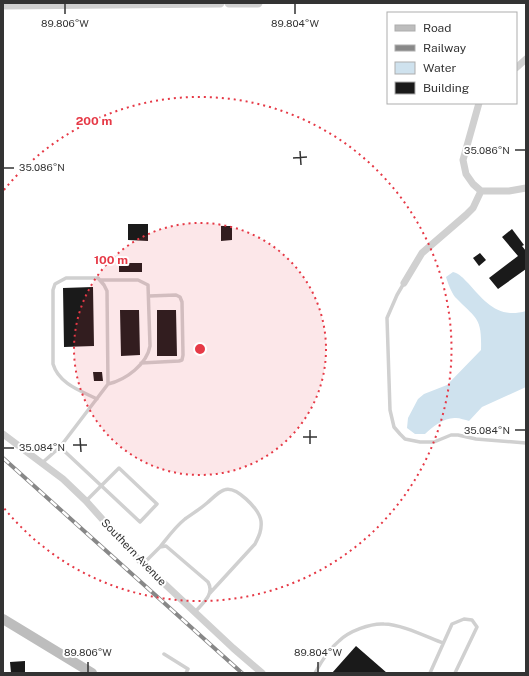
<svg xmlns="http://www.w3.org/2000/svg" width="529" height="676" font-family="'Public Sans',sans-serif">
  <rect width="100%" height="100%" fill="#fff"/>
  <path fill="#cfe2ee" d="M 453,272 C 460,274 463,278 468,283 C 485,302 498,319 526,311 L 526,387 L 482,407 L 469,421 C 465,420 460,418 456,418 C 445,417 432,427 425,434 L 415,434 L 407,428 L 408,418 L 418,399 L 424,394 L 447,385 L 481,350 C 482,316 476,319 455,297 C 451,292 448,283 446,277 Z"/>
  <path fill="#1a1a1a" d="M 128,224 L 148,224 L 148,241 L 128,240 Z
    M 221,226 L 232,226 L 232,240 L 221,241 Z
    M 512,229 L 524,245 L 522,246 L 526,251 L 526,269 L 498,289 L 489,278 L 518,256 L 502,237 Z
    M 480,253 L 486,260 L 479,266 L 473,258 Z
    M 119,263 L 142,263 L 142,272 L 119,272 Z
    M 93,287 L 94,346 L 64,347 L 63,288 Z
    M 120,310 L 139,310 L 140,355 L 121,356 Z
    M 157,310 L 176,310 L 177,356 L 157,356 Z
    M 93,372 L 102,372 L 103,381 L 94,381 Z
    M 356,646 L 387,673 L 332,673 Z
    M 25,661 L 25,673 L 11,673 L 10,662 Z"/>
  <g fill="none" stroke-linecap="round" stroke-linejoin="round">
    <path stroke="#d0d0d0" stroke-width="3.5" d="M 101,280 L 138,280 L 148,285 L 150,346 C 147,364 126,380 108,384
      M 404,283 L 397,295 L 387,318 L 390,410 L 394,427 L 400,434 L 405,439 L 420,442 L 434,442 L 451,435 L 458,435 L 476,439 L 526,443
      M 141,363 L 179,361 L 182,360 L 183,355 L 182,302 L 180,297 L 176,295 L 149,296
      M 60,447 L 108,384 L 107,291 L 104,285 L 98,278 L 66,278 L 55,284 L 53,290 L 53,364 C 59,384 81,391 97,399
      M 42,463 L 60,447 L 140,522 L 157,504 L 119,468 L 86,501
      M 160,547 C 168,537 175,527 185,519 C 192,514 200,509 207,503 C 212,499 218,492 224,490 C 236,485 259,509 261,521 C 262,530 259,536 255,544 L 210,593
      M 144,563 L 160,547 L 166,546 L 208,582 C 215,594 203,603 195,612
      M 164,654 L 188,669 L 186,673
      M 315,673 C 321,662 329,649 339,641 C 349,631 371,623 384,624 C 401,624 427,637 443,643
      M 430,673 L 452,624 L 464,619 L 472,620 L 477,627 L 455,673"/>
    <path stroke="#d0d0d0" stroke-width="7" d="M 516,68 L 526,59
      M 479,103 L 463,160 L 466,174 L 473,184 L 481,191 L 509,191 L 526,188
      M 404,283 L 422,253 L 466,215 L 473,208 L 481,191
      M 3,434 L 63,479 L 86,501 L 137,558 L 233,648 L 262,673"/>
    <path stroke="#d0d0d0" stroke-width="9" d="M 229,3 L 258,3
      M 3,5 L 220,3"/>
    <path stroke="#bdbdbd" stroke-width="10" d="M 3,619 L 92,673"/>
    <defs>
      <path id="rail" d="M 3,458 L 242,673"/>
    </defs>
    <use href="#rail" stroke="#888" stroke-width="4"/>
    <use href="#rail" stroke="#fff" stroke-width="2.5" stroke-dasharray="8" stroke-linecap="butt"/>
  </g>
  <path fill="none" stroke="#333" stroke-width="1.5" d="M 65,4 L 65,14M 295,4 L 295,14M 515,150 L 525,150M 300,151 L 301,165M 293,158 L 307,157M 4,168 L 14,168M 310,430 L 310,444M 515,430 L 525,430M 303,437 L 317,437M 80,438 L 81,452M 73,445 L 87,445M 4,448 L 14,448M 88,662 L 88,672M 318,662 L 318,672"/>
  <circle cx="200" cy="349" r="126" fill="#e63946" fill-opacity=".12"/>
  <g fill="none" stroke="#e63946" stroke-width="2" stroke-dasharray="2 4">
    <circle cx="200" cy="349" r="126"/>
    <path d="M4 190A252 252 0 1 1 4 508"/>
  </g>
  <g text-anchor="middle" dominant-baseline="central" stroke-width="4" stroke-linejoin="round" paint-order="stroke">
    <g font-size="11" fill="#333" stroke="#fff">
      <text transform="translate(134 552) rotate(46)">Southern Avenue</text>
    </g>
  </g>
  <g font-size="10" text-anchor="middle" fill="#333" stroke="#fff" stroke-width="4" stroke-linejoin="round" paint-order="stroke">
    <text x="65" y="27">89.806°W</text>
    <text x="295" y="27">89.804°W</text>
    <text x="487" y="154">35.086°N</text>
    <text x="42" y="171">35.086°N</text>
    <text x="487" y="434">35.084°N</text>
    <text x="42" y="451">35.084°N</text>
    <text x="88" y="656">89.806°W</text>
    <text x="318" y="656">89.804°W</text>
  </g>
  <circle cx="200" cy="349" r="6" fill="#e63946" stroke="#fff" stroke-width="2"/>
  <g font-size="12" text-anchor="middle" font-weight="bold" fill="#e63946" stroke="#fff" stroke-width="4" stroke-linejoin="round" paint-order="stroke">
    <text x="94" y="125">200 m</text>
    <text x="111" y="264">100 m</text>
  </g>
  <rect width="529" height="676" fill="none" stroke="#333333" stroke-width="8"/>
  <rect x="387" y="12" width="130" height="92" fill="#ffffff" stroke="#adadad"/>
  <rect x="395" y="25" width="20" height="6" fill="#bdbdbd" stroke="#adadad"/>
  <text x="423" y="32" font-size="12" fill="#333333">Road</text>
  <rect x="395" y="45" width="20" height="6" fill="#888888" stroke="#adadad"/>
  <text x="423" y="52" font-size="12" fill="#333333">Railway</text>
  <rect x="395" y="62" width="20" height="12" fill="#cfe2ee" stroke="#adadad"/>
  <text x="423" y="72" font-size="12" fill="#333333">Water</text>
  <rect x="395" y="82" width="20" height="12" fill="#1a1a1a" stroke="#adadad"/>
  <text x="423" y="92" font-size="12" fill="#333333">Building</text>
</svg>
